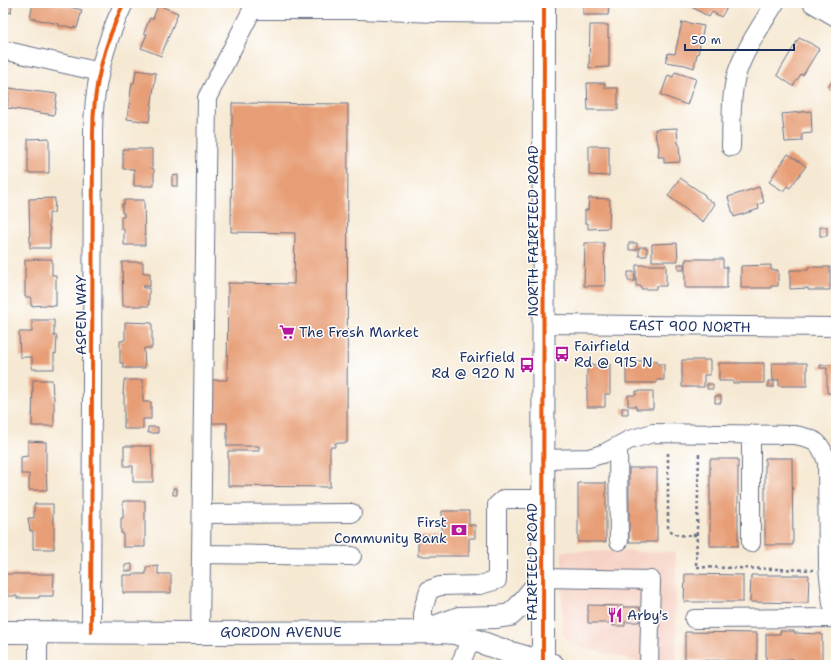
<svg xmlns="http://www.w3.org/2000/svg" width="839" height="668" font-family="'Shantell Sans',sans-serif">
  <rect width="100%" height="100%" fill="#fff"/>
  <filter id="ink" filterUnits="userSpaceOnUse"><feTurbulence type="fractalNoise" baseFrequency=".025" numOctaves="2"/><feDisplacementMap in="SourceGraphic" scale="8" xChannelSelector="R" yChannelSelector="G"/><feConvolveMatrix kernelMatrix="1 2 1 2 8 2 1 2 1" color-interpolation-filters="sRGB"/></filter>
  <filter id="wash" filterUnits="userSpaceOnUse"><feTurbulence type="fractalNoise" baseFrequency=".012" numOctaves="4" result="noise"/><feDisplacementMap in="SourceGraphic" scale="16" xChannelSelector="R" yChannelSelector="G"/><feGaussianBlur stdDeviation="0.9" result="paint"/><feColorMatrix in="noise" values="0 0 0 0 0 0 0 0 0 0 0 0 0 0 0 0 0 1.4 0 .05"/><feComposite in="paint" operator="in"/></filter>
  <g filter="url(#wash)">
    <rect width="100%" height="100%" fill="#f6e9d3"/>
    <path fill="#f6d2c4" d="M 562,551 L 676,552 L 676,665 L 651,665 L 578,646 L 570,642 L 564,635 L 562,628 Z"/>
    <g id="blocks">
      <path fill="#e79e76" d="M 3,3 L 12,3 L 11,13 L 3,10 Z
        M 33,3 L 52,3 L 82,10 L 77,28 L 73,27 L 73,28 L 66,26 L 59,26 L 59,24 L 30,18 Z
        M 583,3 L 616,3 L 616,7 L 609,7 L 608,15 L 583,15 Z
        M 685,3 L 730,3 L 721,17 L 712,12 L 709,17 Z
        M 158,5 L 178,13 L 161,56 L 141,48 L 147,34 L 144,33 L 150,18 L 153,19 Z
        M 682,22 L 704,26 L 698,54 L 697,54 L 694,68 L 685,65 L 665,62 L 667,57 L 668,53 L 675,54 Z
        M 590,25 L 608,25 L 608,38 L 609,37 L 609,67 L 589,68 Z
        M 799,38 L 810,43 L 819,49 L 803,75 L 801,74 L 793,86 L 777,75 Z
        M 136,70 L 156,73 L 149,122 L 127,119 L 132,83 L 134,83 Z
        M 675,72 L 696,79 L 687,105 L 661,95 L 668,75 L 673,77 Z
        M 836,73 L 836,92 L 828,88 Z
        M 587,83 L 605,83 L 605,88 L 618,88 L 618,110 L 588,110 Z
        M 9,88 L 57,94 L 54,115 L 7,108 Z
        M 232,103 L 348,104 L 347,443 L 335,443 L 335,447 L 330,447 L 330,487 L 228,486 L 228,451 L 259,451 L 259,446 L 227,446 L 227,423 L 211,423 L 211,380 L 227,380 L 228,283 L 294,284 L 295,233 L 231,232 Z
        M 811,111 L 812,133 L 802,134 L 802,141 L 785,142 L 782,114 Z
        M 677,128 L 678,143 L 679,144 L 680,162 L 664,163 L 664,157 L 658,157 L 659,148 L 657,140 L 656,140 L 655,129 Z
        M 49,138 L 49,173 L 28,173 L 28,139 Z
        M 589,146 L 609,146 L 609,176 L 589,175 Z
        M 123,149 L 152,149 L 152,169 L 154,169 L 154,186 L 134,186 L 134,169 L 123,169 Z
        M 788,154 L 806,166 L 790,188 L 787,186 L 783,191 L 769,182 Z
        M 178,175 L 178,186 L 172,186 L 172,176 Z
        M 680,178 L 705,195 L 705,197 L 715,204 L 703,222 L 668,196 Z
        M 759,187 L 764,202 L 758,205 L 759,209 L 734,217 L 728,197 Z
        M 55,198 L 54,213 L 49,213 L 49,228 L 50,228 L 50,248 L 30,248 L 29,199 Z
        M 589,198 L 610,199 L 609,228 L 588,229 L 588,223 L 585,223 L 585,210 L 588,210 Z
        M 124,200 L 144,200 L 145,245 L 124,245 L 124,229 L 121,229 L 121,217 L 124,217 L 124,213 L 122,213 L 122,204 L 124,204 Z
        M 820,227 L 827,227 L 827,236 L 820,236 Z
        M 585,243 L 604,243 L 605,286 L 584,286 Z
        M 629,243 L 637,243 L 637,250 L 629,250 Z
        M 677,243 L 678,261 L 652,261 L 652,244 Z
        M 639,247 L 647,247 L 647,256 L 639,256 Z
        M 43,259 L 52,259 L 52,275 L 56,275 L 56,306 L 43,305 L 31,306 L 31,297 L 25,297 L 25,260 Z
        M 686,259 L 723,259 L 723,267 L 727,267 L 727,288 L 685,288 L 685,261 L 686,261 Z
        M 122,262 L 143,262 L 143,273 L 150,273 L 150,286 L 143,286 L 143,288 L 149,288 L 149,306 L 123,306 Z
        M 678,264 L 684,264 L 684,270 L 678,270 Z
        M 636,265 L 666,265 L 666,286 L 656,286 L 656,289 L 641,289 L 641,286 L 636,286 Z
        M 771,265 L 771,270 L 778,270 L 778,286 L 771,286 L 771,288 L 741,288 L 741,266 Z
        M 808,267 L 830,267 L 830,290 L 808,290 L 808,288 L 790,289 L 790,270 L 808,270 Z
        M 628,272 L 634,272 L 635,281 L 628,281 Z
        M 32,320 L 54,320 L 54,336 L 57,336 L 56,354 L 54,353 L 54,369 L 32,369 L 32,357 L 20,357 L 19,332 L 32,332 Z
        M 125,322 L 152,323 L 152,348 L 144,348 L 145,368 L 123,368 L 123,363 L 120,363 L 120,341 L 123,341 L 123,340 L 125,340 Z
        M 682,360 L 710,360 L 710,375 L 704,375 L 704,387 L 682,387 Z
        M 626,361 L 657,361 L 657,364 L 664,364 L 664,380 L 657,380 L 657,383 L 626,383 Z
        M 719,363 L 764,363 L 764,383 L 733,383 L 733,381 L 719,381 Z
        M 772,363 L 807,363 L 807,386 L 779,386 L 779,380 L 773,380 Z
        M 610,364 L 610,394 L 605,394 L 605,407 L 587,407 L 587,365 Z
        M 820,365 L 836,365 L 836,393 L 827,393 L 827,368 L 820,368 Z
        M 33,380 L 52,380 L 53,396 L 54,396 L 54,426 L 32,426 Z
        M 124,380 L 143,380 L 143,402 L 151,402 L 151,419 L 143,419 L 143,429 L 124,429 L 124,394 L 123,394 Z
        M 768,381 L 774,381 L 774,387 L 768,387 Z
        M 707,384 L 713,384 L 713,389 L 707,389 Z
        M 636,391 L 653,391 L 653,409 L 636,409 L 636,406 L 628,406 L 628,395 L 636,395 Z
        M 715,396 L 721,396 L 721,403 L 715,403 Z
        M 622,408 L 628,408 L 628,414 L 622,414 Z
        M 148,427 L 158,427 L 158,433 L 148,433 Z
        M 28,441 L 46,442 L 46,470 L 47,490 L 29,490 L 29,474 L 21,474 L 21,457 L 28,456 Z
        M 124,446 L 151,446 L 152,465 L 153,465 L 153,482 L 133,482 L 133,466 L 124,466 Z
        M 765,458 L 792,458 L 793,545 L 765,545 Z
        M 710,459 L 738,459 L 738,546 L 710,546 Z
        M 629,468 L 657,468 L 657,542 L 629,542 Z
        M 578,483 L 606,483 L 606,542 L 578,542 Z
        M 173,488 L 177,488 L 177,495 L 173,495 Z
        M 123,501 L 145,501 L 145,547 L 123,547 L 123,533 L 121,533 L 121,518 L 123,518 Z
        M 34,504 L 53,504 L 53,520 L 54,520 L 54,549 L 33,549 L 33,531 L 30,531 L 28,518 L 34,518 Z
        M 442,511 L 469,511 L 469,525 L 475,525 L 475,538 L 469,538 L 469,556 L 418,556 L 418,536 L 442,536 Z
        M 132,564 L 132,571 L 125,571 L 125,565 Z
        M 158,566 L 158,574 L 171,574 L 171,593 L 123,593 L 123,575 L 133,575 L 133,574 L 146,574 L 146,567 Z
        M 4,574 L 54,574 L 53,596 L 39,596 L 39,598 L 17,598 L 17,596 L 5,596 Z
        M 685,574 L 743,575 L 743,602 L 684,602 Z
        M 751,575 L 809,575 L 808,603 L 750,602 Z
        M 588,605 L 623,606 L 623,607 L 639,607 L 639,609 L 641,609 L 641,620 L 639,620 L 639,622 L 625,622 L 625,626 L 613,626 L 613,623 L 588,623 Z
        M 780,631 L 794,631 L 794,633 L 822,634 L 822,662 L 793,661 L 793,659 L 779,659 L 779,661 L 766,661 L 766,634 L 780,634 Z
        M 685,632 L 757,633 L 757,661 L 685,660 Z"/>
    </g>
  </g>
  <g filter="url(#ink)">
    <use href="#blocks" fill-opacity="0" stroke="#687087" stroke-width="1"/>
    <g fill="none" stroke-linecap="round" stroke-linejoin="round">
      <defs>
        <path id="minor" d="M 812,3 L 836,17
          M 3,50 L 100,72
          M 731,147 C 732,124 730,99 736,76 C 744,50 761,26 775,3
          M 544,324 L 836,327
          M 751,434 L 751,543
          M 618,446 L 619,541
          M 543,459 L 589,458 L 605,453 L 629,440 L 653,433 L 795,435 C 817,440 819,440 827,462 L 828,568 L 832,604 L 836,609
          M 202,514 L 352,513
          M 202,554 L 352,556
          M 543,578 L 651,580 L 649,665
          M 694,619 L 836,618
          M 91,632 L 93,133 C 93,87 104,44 124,3
          M 423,632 L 423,609 L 429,590 L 440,586 L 480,585 L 497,580 L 497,505 L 504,499 L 543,499
          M 200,633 L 207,98 L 252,10 L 359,10 L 436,13 L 544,14
          M 38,665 L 38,632
          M 460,665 L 471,638"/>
        <path id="major" d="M 429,629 L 459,618 L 497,617 L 510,615 L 519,607 L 543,578
          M 3,632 L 200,633 L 442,632 L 455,633 L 508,652 L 553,665
          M 543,665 L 544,3"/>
      </defs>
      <use href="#minor" stroke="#687087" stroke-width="20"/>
      <use href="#major" stroke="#687087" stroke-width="24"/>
      <path stroke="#687087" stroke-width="2.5" stroke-dasharray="3 3" stroke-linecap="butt" d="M 668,453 L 668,527 C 674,538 685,535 696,535
        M 699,454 L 696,567 L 813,570"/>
      <use href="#minor" stroke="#fff" stroke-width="18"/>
      <use href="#major" stroke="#fff" stroke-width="22"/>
      <defs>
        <path id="cycleway" d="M 91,632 L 93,133 C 93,87 104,44 124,3
          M 543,662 L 544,3"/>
      </defs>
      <use href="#cycleway" stroke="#fff" stroke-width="6"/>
      <use href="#cycleway" stroke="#e8590c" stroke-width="4"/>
    </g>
  </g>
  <defs>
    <symbol id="supermarket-bare" viewBox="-9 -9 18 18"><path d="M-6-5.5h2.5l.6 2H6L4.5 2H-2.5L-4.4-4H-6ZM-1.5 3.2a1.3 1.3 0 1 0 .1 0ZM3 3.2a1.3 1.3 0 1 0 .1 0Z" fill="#b5179e" stroke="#fff" stroke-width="2.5" paint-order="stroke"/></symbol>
    <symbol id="bus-bare" viewBox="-9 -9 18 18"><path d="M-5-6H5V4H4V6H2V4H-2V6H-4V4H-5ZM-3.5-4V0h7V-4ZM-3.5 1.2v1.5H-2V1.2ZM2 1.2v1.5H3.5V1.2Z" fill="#b5179e" stroke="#fff" stroke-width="2.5" paint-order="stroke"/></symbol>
    <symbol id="bank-bare" viewBox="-9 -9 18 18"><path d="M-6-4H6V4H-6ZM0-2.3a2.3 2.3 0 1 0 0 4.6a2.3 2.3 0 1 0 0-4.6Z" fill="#b5179e" stroke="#fff" stroke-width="2.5" paint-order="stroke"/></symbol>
    <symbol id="restaurant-bare" viewBox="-9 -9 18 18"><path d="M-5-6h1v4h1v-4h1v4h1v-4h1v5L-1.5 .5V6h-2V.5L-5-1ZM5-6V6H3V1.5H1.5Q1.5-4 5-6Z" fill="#b5179e" stroke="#fff" stroke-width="2.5" paint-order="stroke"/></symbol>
  </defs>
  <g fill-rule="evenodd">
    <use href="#supermarket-bare" x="276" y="321" width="22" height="22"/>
    <use href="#bus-bare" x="551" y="343" width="22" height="22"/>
    <use href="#bus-bare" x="516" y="354" width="22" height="22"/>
    <use href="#bank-bare" x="448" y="519" width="22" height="22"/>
    <use href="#restaurant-bare" x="604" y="604" width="22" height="22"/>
  </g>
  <g text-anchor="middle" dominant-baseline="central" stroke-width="3" stroke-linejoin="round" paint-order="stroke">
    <g font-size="14" fill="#1b2f5e" stroke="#fff">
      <text transform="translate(533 231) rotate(-90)">NORTH FAIRFIELD ROAD</text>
      <text transform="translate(81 315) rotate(-90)">ASPEN WAY</text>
      <text transform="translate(690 326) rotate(1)">EAST 900 NORTH</text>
      <text transform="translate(532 562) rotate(-90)">FAIRFIELD ROAD</text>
      <text x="281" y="632">GORDON AVENUE</text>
    </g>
    <g font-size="14" fill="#1b2f5e" stroke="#fff" text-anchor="start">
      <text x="299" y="332">The Fresh Market</text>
      <text x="574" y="346">Fairfield<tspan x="574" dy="16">Rd @ 915 N</tspan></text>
      <text x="515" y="357" text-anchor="end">Fairfield<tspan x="515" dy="16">Rd @ 920 N</tspan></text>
      <text x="447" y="522" text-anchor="end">First<tspan x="447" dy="16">Community Bank</tspan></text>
      <text x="627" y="615">Arby's</text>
    </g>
  </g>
  <rect width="839" height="668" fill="none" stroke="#fff" stroke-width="16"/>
  <path d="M685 44v6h109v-6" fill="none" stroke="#1b2f5e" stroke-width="2"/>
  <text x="691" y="44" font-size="12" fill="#1b2f5e" stroke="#ffffff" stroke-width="3" paint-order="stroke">50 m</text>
</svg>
